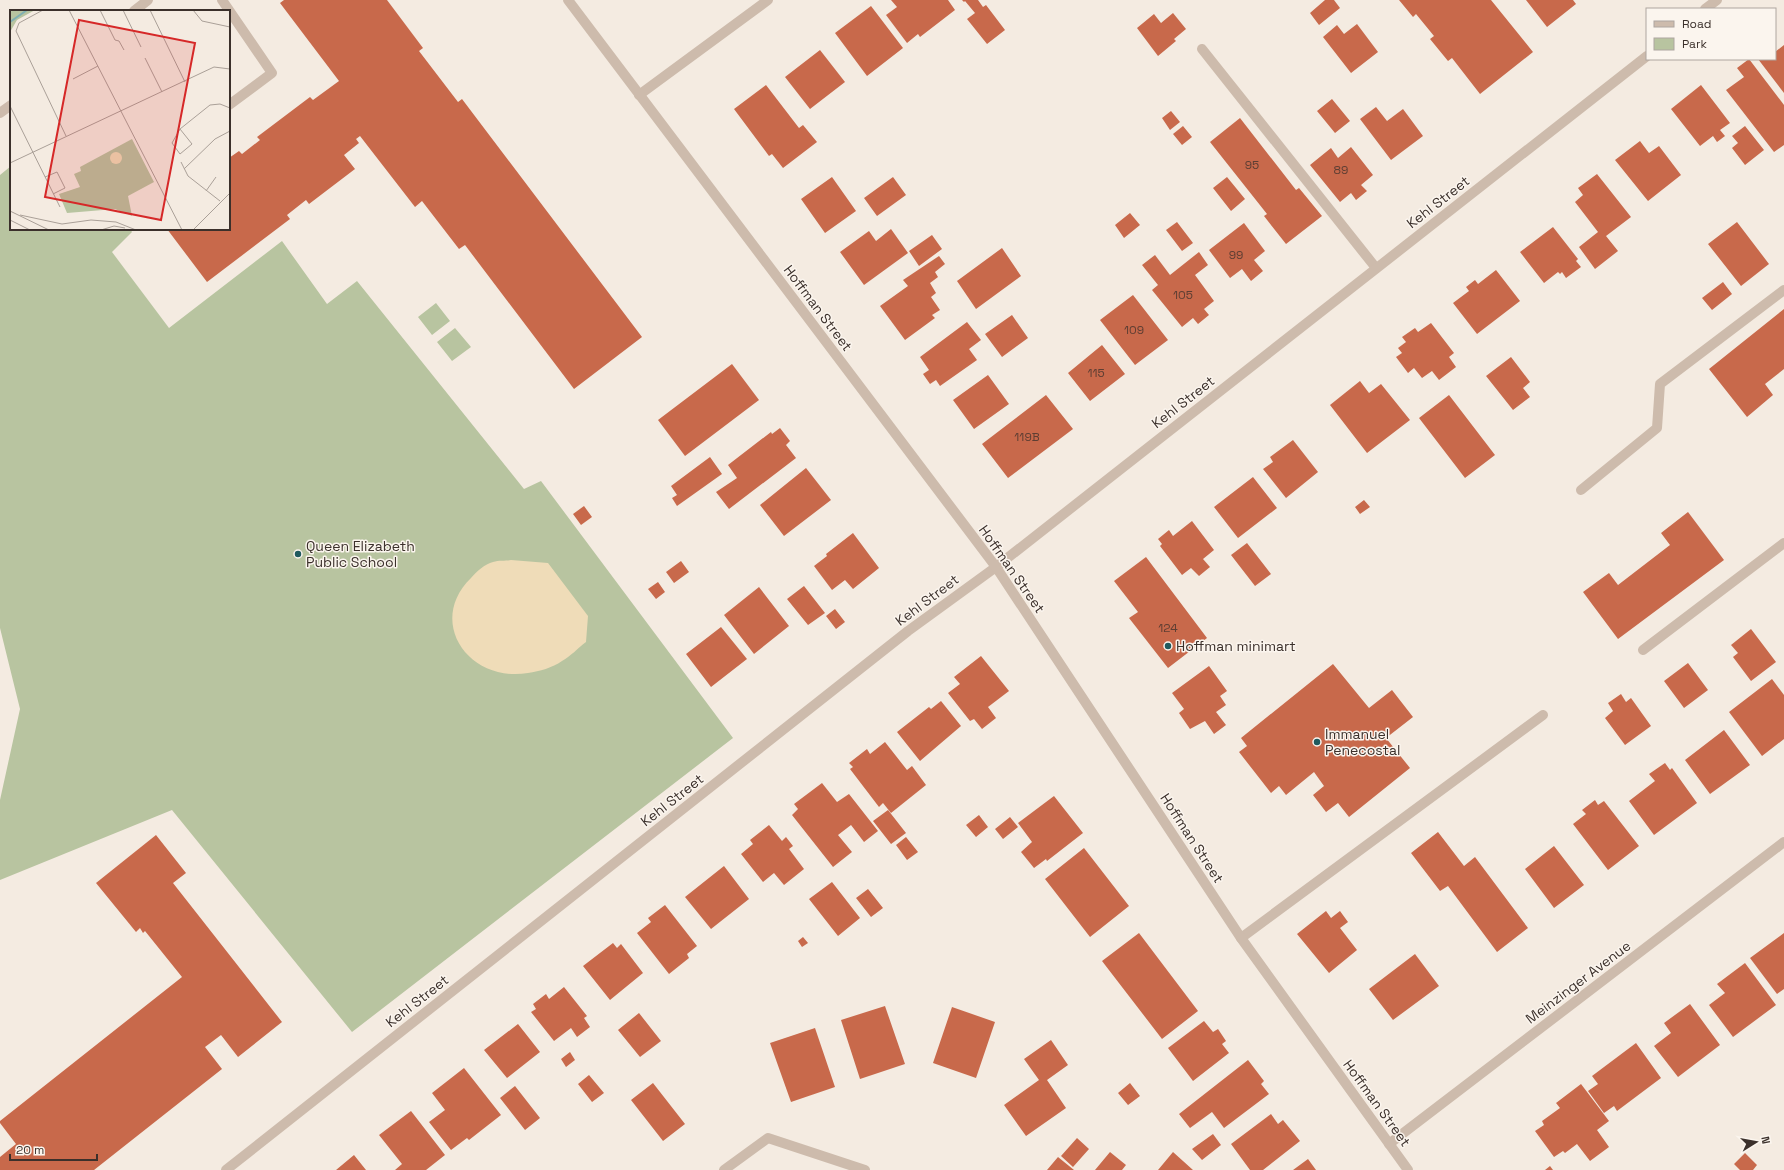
<svg xmlns="http://www.w3.org/2000/svg" width="1784" height="1170" font-family="'Space Grotesk',sans-serif">
  <rect width="100%" height="100%" fill="#f4ebe1"/>
  <path fill="#b8c4a0" d="M 11,166 L 11,229 L 130,229 L 132,232 L 112,252 L 169,328 L 282,241 L 327,304 L 357,281 L 524,489 L 541,481 L 733,738 L 352,1032 L 172,810 L 0,880 L 0,800 L 20,709 L 0,628 L 0,175 Z
    M 436,303 L 450,321 L 432,335 L 418,317 Z
    M 455,328 L 471,347 L 452,361 L 437,342 Z"/>
  <path fill="#efdcb8" d="M 511,560 L 548,563 L 588,616 L 586,642 C 578,648 571,656 562,661 C 552,668 540,671 528,673 C 469,683 426,622 471,578 C 476,572 485,564 493,562 C 499,560 506,561 511,560 Z"/>
  <path fill="#c8694b" d="M 284,0 L 387,0 L 423,48 L 419,51 L 458,102 L 462,99 L 642,337 L 574,389 L 465,245 L 459,249 L 422,201 L 415,207 L 360,136 L 356,139 L 359,143 L 344,155 L 355,169 L 309,204 L 306,200 L 287,215 L 290,219 L 207,282 L 167,229 L 229,229 L 229,158 L 239,151 L 242,154 L 260,140 L 257,137 L 310,97 L 313,100 L 339,81 L 280,3 Z
    M 891,0 L 948,0 L 955,10 L 920,37 L 918,34 L 907,43 L 886,15 L 897,7 Z
    M 962,0 L 978,0 L 983,7 L 986,5 L 1005,30 L 987,44 L 967,19 L 975,13 L 965,1 L 964,2 Z
    M 1325,0 L 1334,0 L 1340,8 L 1319,25 L 1310,13 Z
    M 1399,0 L 1491,0 L 1533,52 L 1480,94 L 1452,58 L 1448,61 L 1430,39 L 1434,36 L 1416,14 L 1413,17 Z
    M 1526,0 L 1573,0 L 1576,4 L 1547,27 Z
    M 871,6 L 903,48 L 867,76 L 835,33 Z
    M 1173,13 L 1186,29 L 1174,39 L 1176,41 L 1158,56 L 1137,28 L 1154,14 L 1161,23 Z
    M 1357,24 L 1378,52 L 1351,73 L 1323,37 L 1337,25 L 1344,34 Z
    M 1784,45 L 1784,93 L 1758,59 L 1775,59 L 1775,52 Z
    M 820,50 L 845,82 L 810,109 L 785,77 Z
    M 1749,59 L 1784,105 L 1784,145 L 1774,152 L 1726,90 L 1744,77 L 1737,68 Z
    M 766,85 L 799,128 L 803,125 L 817,142 L 783,168 L 772,154 L 769,156 L 734,109 Z
    M 1701,85 L 1730,123 L 1720,130 L 1725,136 L 1717,142 L 1713,136 L 1700,146 L 1671,109 Z
    M 1332,99 L 1350,121 L 1335,133 L 1317,111 Z
    M 1376,107 L 1387,121 L 1403,109 L 1423,136 L 1391,160 L 1360,119 Z
    M 1171,111 L 1180,122 L 1170,130 L 1162,118 Z
    M 1240,118 L 1296,190 L 1299,188 L 1322,216 L 1286,244 L 1264,216 L 1267,214 L 1210,142 Z
    M 1183,126 L 1192,137 L 1182,145 L 1173,134 Z
    M 1745,126 L 1764,150 L 1745,165 L 1732,148 L 1738,143 L 1732,136 Z
    M 1640,141 L 1649,153 L 1659,146 L 1681,175 L 1648,201 L 1615,160 Z
    M 1351,147 L 1373,175 L 1361,185 L 1367,191 L 1356,200 L 1351,193 L 1340,202 L 1310,165 L 1331,148 L 1338,158 Z
    M 1597,174 L 1631,217 L 1606,236 L 1618,251 L 1595,269 L 1579,247 L 1598,232 L 1575,202 L 1583,195 L 1578,188 Z
    M 832,177 L 856,211 L 825,233 L 801,199 Z
    M 893,177 L 906,195 L 877,216 L 864,198 Z
    M 1227,177 L 1245,199 L 1231,211 L 1213,188 Z
    M 1130,213 L 1140,225 L 1124,238 L 1115,225 Z
    M 1177,222 L 1193,243 L 1182,251 L 1166,230 Z
    M 1737,222 L 1769,264 L 1741,286 L 1708,244 Z
    M 1244,223 L 1265,251 L 1254,260 L 1263,271 L 1251,281 L 1242,269 L 1230,278 L 1209,250 Z
    M 1553,227 L 1578,259 L 1576,261 L 1581,267 L 1566,278 L 1562,272 L 1560,274 L 1558,272 L 1544,283 L 1520,252 Z
    M 891,229 L 908,253 L 864,285 L 840,252 L 869,231 L 876,241 Z
    M 932,235 L 942,249 L 919,266 L 909,251 Z
    M 1002,248 L 1021,276 L 976,309 L 957,281 Z
    M 1199,252 L 1208,265 L 1195,275 L 1214,301 L 1204,309 L 1209,315 L 1198,324 L 1193,318 L 1182,327 L 1152,290 L 1158,285 L 1142,265 L 1155,255 L 1170,275 Z
    M 939,256 L 945,264 L 935,272 L 938,277 L 930,283 L 936,293 L 931,297 L 940,310 L 932,315 L 935,318 L 905,340 L 880,306 L 908,286 L 903,280 Z
    M 1496,270 L 1520,301 L 1477,334 L 1453,303 L 1469,291 L 1466,287 L 1475,280 L 1478,284 Z
    M 1723,282 L 1732,294 L 1712,310 L 1702,298 Z
    M 1133,295 L 1168,340 L 1135,365 L 1100,320 Z
    M 1784,309 L 1784,369 L 1765,384 L 1773,395 L 1747,417 L 1709,369 Z
    M 1012,315 L 1028,338 L 1002,357 L 985,334 Z
    M 967,322 L 981,340 L 969,349 L 977,360 L 940,386 L 936,380 L 930,384 L 923,374 L 929,370 L 920,357 Z
    M 1431,323 L 1454,353 L 1449,357 L 1456,367 L 1439,380 L 1432,371 L 1422,378 L 1414,368 L 1408,373 L 1396,357 L 1402,353 L 1398,348 L 1406,342 L 1402,337 L 1415,328 L 1418,332 Z
    M 1102,345 L 1125,374 L 1090,401 L 1068,373 Z
    M 1511,357 L 1530,382 L 1523,388 L 1530,397 L 1513,410 L 1486,376 Z
    M 732,364 L 759,400 L 685,456 L 658,420 Z
    M 988,375 L 1009,404 L 974,429 L 953,400 Z
    M 1360,381 L 1369,393 L 1381,384 L 1410,420 L 1367,453 L 1330,405 Z
    M 1046,395 L 1073,429 L 1008,478 L 982,444 Z
    M 1449,395 L 1495,455 L 1465,478 L 1419,418 Z
    M 780,428 L 790,441 L 786,445 L 796,458 L 729,509 L 716,492 L 737,478 L 728,465 L 771,432 L 772,434 Z
    M 1293,440 L 1318,472 L 1286,498 L 1263,469 L 1273,462 L 1270,457 Z
    M 710,457 L 722,474 L 677,506 L 672,498 L 677,495 L 671,486 Z
    M 806,468 L 831,500 L 784,536 L 760,505 Z
    M 1253,477 L 1277,508 L 1238,538 L 1214,507 Z
    M 1364,500 L 1370,507 L 1360,514 L 1355,507 Z
    M 584,506 L 592,517 L 581,525 L 573,514 Z
    M 1688,512 L 1724,560 L 1618,639 L 1583,592 L 1609,573 L 1618,585 L 1670,545 L 1661,533 Z
    M 1192,521 L 1214,550 L 1203,559 L 1210,567 L 1199,576 L 1191,568 L 1182,575 L 1160,546 L 1162,544 L 1158,539 L 1169,530 L 1173,536 Z
    M 853,533 L 879,568 L 853,589 L 845,580 L 832,590 L 814,566 L 827,556 L 826,554 Z
    M 1247,543 L 1271,574 L 1255,586 L 1231,555 Z
    M 1146,557 L 1207,638 L 1168,668 L 1129,618 L 1138,612 L 1114,581 Z
    M 681,561 L 689,572 L 674,583 L 666,572 Z
    M 658,582 L 665,592 L 656,599 L 648,589 Z
    M 804,586 L 825,613 L 808,625 L 787,599 Z
    M 759,587 L 789,626 L 754,654 L 724,615 Z
    M 835,609 L 845,622 L 836,629 L 826,616 Z
    M 721,627 L 747,659 L 711,687 L 686,654 Z
    M 1751,629 L 1776,662 L 1751,681 L 1733,657 L 1738,653 L 1731,645 Z
    M 981,656 L 1009,691 L 988,707 L 996,718 L 982,729 L 974,719 L 970,721 L 948,693 L 960,684 L 954,677 Z
    M 1688,663 L 1708,690 L 1684,708 L 1664,681 Z
    M 1333,664 L 1369,708 L 1392,690 L 1413,717 L 1386,738 L 1410,768 L 1349,817 L 1338,803 L 1326,812 L 1313,795 L 1324,786 L 1314,772 L 1286,795 L 1279,786 L 1271,793 L 1239,752 L 1247,746 L 1241,738 Z
    M 1209,666 L 1227,691 L 1220,696 L 1226,705 L 1216,712 L 1226,725 L 1214,734 L 1205,721 L 1190,729 L 1179,713 L 1184,709 L 1172,693 Z
    M 1772,679 L 1784,695 L 1784,739 L 1762,756 L 1729,712 Z
    M 1621,694 L 1626,702 L 1631,698 L 1651,726 L 1625,745 L 1605,718 L 1613,711 L 1608,703 Z
    M 941,701 L 961,726 L 920,761 L 897,732 L 929,707 L 931,709 Z
    M 1724,730 L 1750,765 L 1710,794 L 1685,760 Z
    M 885,742 L 907,770 L 912,766 L 926,785 L 891,813 L 883,803 L 879,807 L 850,769 L 853,767 L 849,763 L 867,749 L 870,754 Z
    M 1665,763 L 1670,770 L 1672,768 L 1697,803 L 1654,835 L 1629,801 L 1655,781 L 1649,774 Z
    M 822,783 L 837,802 L 849,794 L 878,831 L 864,842 L 851,825 L 838,835 L 852,852 L 833,867 L 792,815 L 798,809 L 794,804 Z
    M 1054,796 L 1083,833 L 1047,861 L 1046,859 L 1034,868 L 1021,852 L 1032,842 L 1018,823 Z
    M 1595,800 L 1598,805 L 1604,801 L 1639,846 L 1608,870 L 1573,824 L 1586,814 L 1582,810 Z
    M 888,810 L 906,833 L 891,844 L 873,821 Z
    M 979,815 L 988,827 L 976,837 L 966,825 Z
    M 1010,817 L 1018,827 L 1003,839 L 995,829 Z
    M 769,825 L 782,841 L 786,837 L 793,846 L 789,849 L 804,869 L 784,885 L 774,873 L 763,882 L 741,854 L 753,844 L 750,840 Z
    M 1438,832 L 1464,866 L 1475,857 L 1528,928 L 1497,952 L 1448,886 L 1440,891 L 1411,853 Z
    M 156,835 L 186,873 L 173,883 L 282,1022 L 238,1057 L 221,1035 L 205,1047 L 222,1069 L 94,1170 L 0,1170 L 0,1157 L 16,1144 L 0,1123 L 0,1121 L 182,977 L 145,931 L 143,933 L 140,928 L 136,932 L 96,883 Z
    M 906,837 L 918,852 L 907,860 L 896,845 Z
    M 1554,846 L 1584,885 L 1554,908 L 1525,869 Z
    M 1084,848 L 1129,906 L 1090,937 L 1045,879 Z
    M 724,866 L 749,899 L 711,929 L 685,897 Z
    M 832,882 L 860,918 L 838,936 L 809,899 Z
    M 868,889 L 883,908 L 871,917 L 856,898 Z
    M 665,905 L 697,946 L 687,954 L 689,958 L 669,974 L 637,933 L 651,922 L 648,918 Z
    M 1326,911 L 1331,918 L 1340,911 L 1348,922 L 1340,928 L 1357,950 L 1329,973 L 1297,934 Z
    M 1139,933 L 1198,1011 L 1162,1039 L 1102,961 Z
    M 1784,933 L 1784,989 L 1777,994 L 1750,958 Z
    M 803,937 L 808,943 L 802,947 L 798,941 Z
    M 613,943 L 617,948 L 621,944 L 643,973 L 610,1000 L 583,966 Z
    M 1415,954 L 1439,986 L 1393,1020 L 1369,989 Z
    M 1745,963 L 1776,1005 L 1733,1037 L 1709,1005 L 1725,993 L 1717,984 Z
    M 564,987 L 587,1016 L 584,1018 L 590,1027 L 577,1037 L 571,1028 L 554,1041 L 531,1012 L 536,1009 L 533,1004 L 546,994 L 549,999 Z
    M 1690,1004 L 1720,1045 L 1678,1077 L 1654,1046 L 1671,1033 L 1664,1023 Z
    M 885,1006 L 905,1064 L 860,1079 L 841,1020 Z
    M 952,1007 L 995,1022 L 976,1078 L 933,1063 Z
    M 639,1013 L 661,1041 L 640,1057 L 618,1030 Z
    M 1204,1021 L 1213,1032 L 1218,1029 L 1226,1041 L 1222,1044 L 1229,1053 L 1193,1081 L 1168,1048 Z
    M 518,1024 L 540,1052 L 507,1078 L 484,1050 Z
    M 815,1028 L 835,1087 L 791,1102 L 770,1043 Z
    M 1051,1040 L 1068,1065 L 1047,1080 L 1066,1108 L 1026,1136 L 1004,1105 L 1039,1080 L 1024,1059 Z
    M 1636,1043 L 1661,1078 L 1617,1111 L 1614,1106 L 1604,1113 L 1588,1091 L 1598,1084 L 1592,1076 Z
    M 570,1052 L 575,1060 L 566,1067 L 561,1059 Z
    M 1248,1060 L 1264,1081 L 1261,1084 L 1269,1094 L 1224,1128 L 1212,1112 L 1190,1128 L 1179,1114 Z
    M 464,1068 L 501,1115 L 469,1140 L 467,1138 L 451,1150 L 429,1122 L 445,1110 L 432,1093 Z
    M 589,1075 L 604,1093 L 592,1102 L 578,1084 Z
    M 653,1083 L 685,1124 L 663,1141 L 631,1100 Z
    M 1130,1083 L 1140,1096 L 1128,1105 L 1118,1093 Z
    M 1581,1084 L 1609,1121 L 1597,1130 L 1609,1147 L 1590,1161 L 1577,1144 L 1565,1153 L 1563,1151 L 1554,1157 L 1535,1131 L 1544,1125 L 1542,1121 L 1560,1108 L 1556,1103 Z
    M 515,1086 L 540,1118 L 525,1130 L 500,1098 Z
    M 411,1111 L 445,1155 L 426,1170 L 395,1170 L 402,1164 L 379,1135 Z
    M 1271,1114 L 1278,1124 L 1283,1120 L 1300,1141 L 1263,1170 L 1250,1170 L 1231,1144 Z
    M 1213,1134 L 1221,1145 L 1202,1160 L 1192,1149 Z
    M 1077,1138 L 1089,1149 L 1073,1167 L 1061,1156 Z
    M 1110,1152 L 1126,1165 L 1122,1170 L 1095,1170 Z
    M 1173,1152 L 1193,1170 L 1158,1170 Z
    M 1745,1153 L 1757,1165 L 1753,1170 L 1740,1170 L 1734,1164 Z
    M 354,1155 L 366,1170 L 336,1170 Z
    M 1058,1157 L 1074,1170 L 1047,1170 Z
    M 1308,1159 L 1316,1170 L 1293,1170 Z
    M 1550,1166 L 1553,1170 L 1545,1170 Z"/>
  <g fill="none" stroke-linecap="round" stroke-linejoin="round">
    <path stroke="#cdbbac" stroke-width="10" d="M 222,0 L 272,73 L 229,105
      M 1202,49 L 1376,268
      M 1581,490 L 1657,428 L 1660,384 L 1784,290
      M 1643,650 L 1784,543
      M 1241,938 L 1543,715
      M 724,1170 L 768,1138 L 865,1170"/>
    <path stroke="#cdbbac" stroke-width="10" d="M 1705,9 L 1717,0
      M 134,11 L 148,0
      M 639,95 L 768,0
      M 0,113 L 11,105
      M 1389,1144 L 1784,842
      M 226,1170 L 908,631 L 996,567 L 1647,56"/>
    <path stroke="#cdbbac" stroke-width="10" d="M 568,0 L 996,567 L 1241,938 L 1408,1170"/>
  </g>
  <g fill="#1f5a5e" stroke="#fbf5ee" stroke-width="1.5">
    <circle cx="298" cy="554" r="4"/>
    <circle cx="1168" cy="646" r="4"/>
    <circle cx="1317" cy="742" r="4"/>
  </g>
  <g text-anchor="middle" dominant-baseline="central" stroke-width="3" stroke-linejoin="round" paint-order="stroke">
    <g font-size="12" fill="#5e3e33">
      <text x="1252" y="165">95</text>
      <text x="1341" y="170">89</text>
      <text x="1236" y="255">99</text>
      <text x="1183" y="295">105</text>
      <text x="1134" y="330">109</text>
      <text x="1096" y="373">115</text>
      <text x="1027" y="437">119B</text>
      <text x="1168" y="628">124</text>
    </g>
    <g font-size="14" fill="#3b302b" stroke="#fbf5ee">
      <text transform="translate(1438 202) rotate(-38)">Kehl Street</text>
      <text transform="translate(818 308) rotate(53)">Hoffman Street</text>
      <text transform="translate(1183 402) rotate(-38)">Kehl Street</text>
      <text transform="translate(1012 569) rotate(55)">Hoffman Street</text>
      <text transform="translate(927 600) rotate(-37)">Kehl Street</text>
      <text transform="translate(672 800) rotate(-38)">Kehl Street</text>
      <text transform="translate(1192 838) rotate(57)">Hoffman Street</text>
      <text transform="translate(1578 982) rotate(-37)">Meinzinger Avenue</text>
      <text transform="translate(417 1001) rotate(-38)">Kehl Street</text>
      <text transform="translate(1377 1103) rotate(54)">Hoffman Street</text>
    </g>
    <g font-size="14" fill="#3b302b" stroke="#fbf5ee" text-anchor="start">
      <text x="306" y="546">Queen Elizabeth<tspan x="306" dy="16">Public School</tspan></text>
      <text x="1176" y="646">Hoffman minimart</text>
      <text x="1325" y="734">Immanuel<tspan x="1325" dy="16">Penecostal</tspan></text>
    </g>
  </g>
  <g transform="translate(10 10)">
    <rect width="220" height="220" fill="#f4ebe1"/>
    <path d="M 3,0 L 25,0 L 7,10 L 0,22 L 0,2 ZM 122,129 L 144,172 L 118,186 L 122,206 L 105,199 L 57,203 L 49,184 L 70,177 L 64,164 L 71,161 L 70,157 Z" fill="#b8c4a0"/>
    <path d="M100 148a6 6 0 1 1 12 0a6 6 0 1 1-12 0Z" fill="#efdcb8"/>
    <path fill="none" stroke="#7fb0b2" stroke-width="2" d="M 0,12 L 17,0"/>
    <path fill="none" stroke="#aaa098" stroke-width="1" d="M 33,0 L 9,13 L 6,21 L 56,126M 59,0 L 172,220M 90,0 L 105,30 L 109,31 L 114,40M 113,0 L 131,37M 140,0 L 175,72M 183,0 L 192,11 L 220,17M 135,48 L 152,82M 63,69 L 88,56M 0,96 L 50,197M 170,119 L 182,134 L 170,144 L 162,133 L 170,119 L 200,95 L 210,94 L 220,98M 171,152 L 178,166 L 210,191M 0,153 L 204,57 L 220,59M 174,159 L 205,129 L 220,121M 35,167 L 47,162 L 55,178 L 43,184M 196,181 L 206,167M 0,201 L 39,220M 10,205 L 52,214 L 81,210 L 106,212 L 126,220M 0,210 L 20,220M 91,220 L 104,216 L 115,218M 183,220 L 220,183"/>
    <path fill="#d62828" fill-opacity="0.15" stroke="#d62828" stroke-width="2" d="M 69,10 L 185,33 L 151,210 L 35,187 Z"/>
    <rect width="220" height="220" fill="none" stroke="#3b302b" stroke-width="2"/>
  </g>
  <rect x="1646" y="8" width="130" height="52" fill="#fbf5ee" stroke="#aea6a0"/>
  <rect x="1654" y="21" width="20" height="6" fill="#cdbbac" stroke="#aea6a0"/>
  <text x="1682" y="28" font-size="12" fill="#3b302b">Road</text>
  <rect x="1654" y="38" width="20" height="12" fill="#b8c4a0" stroke="#aea6a0"/>
  <text x="1682" y="48" font-size="12" fill="#3b302b">Park</text>
  <g transform="translate(1756 1142) rotate(79)" stroke="#fbf5ee" stroke-width="3" paint-order="stroke">
  <path d="M0-3L7 15L0 10L-7 15Z" fill="#3b302b"/>
  <text y="-6" font-size="11" font-weight="bold" text-anchor="middle" fill="#3b302b">N</text>
  </g>
  <path d="M10 1154v6h87v-6" fill="none" stroke="#3b302b" stroke-width="2"/>
  <text x="16" y="1154" font-size="12" fill="#3b302b" stroke="#fbf5ee" stroke-width="3" paint-order="stroke">20 m</text>
</svg>
